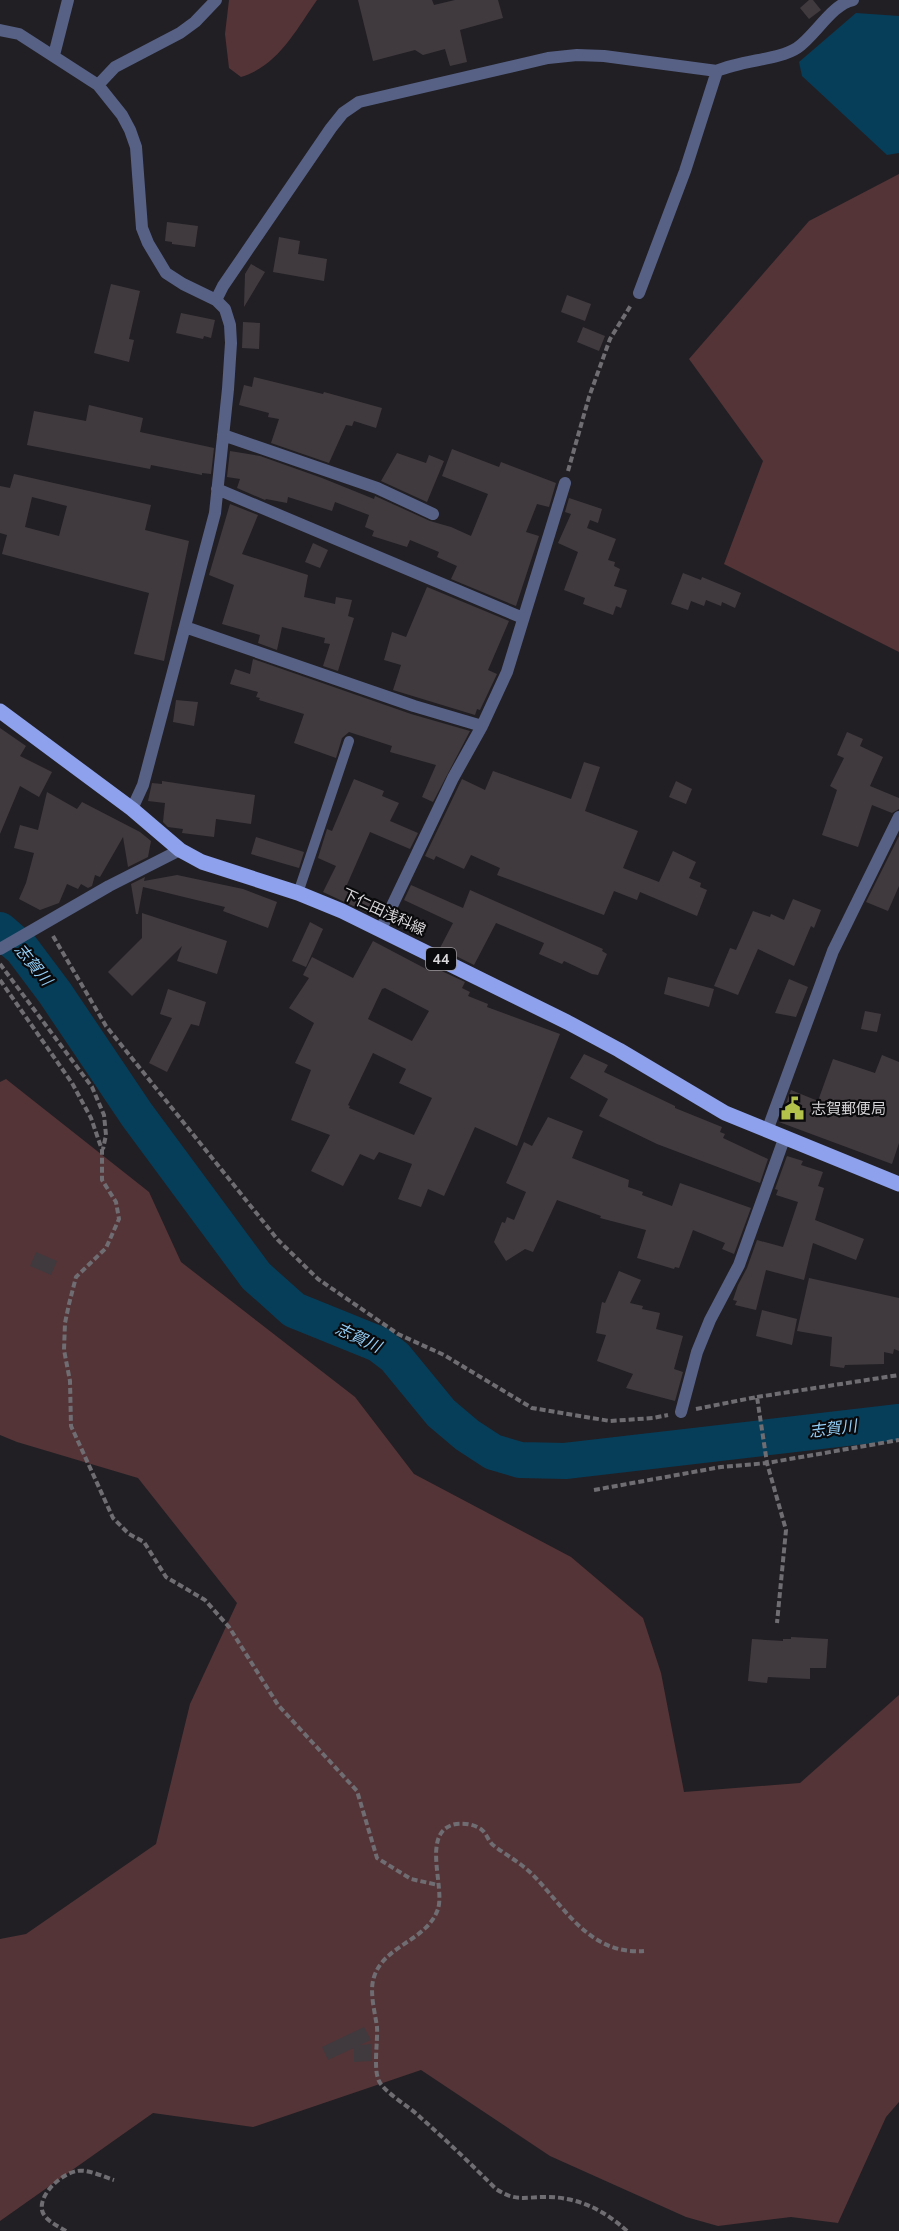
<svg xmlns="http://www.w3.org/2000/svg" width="899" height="2231" font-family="'Nunito Sans','Noto Sans JP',sans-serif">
  <rect width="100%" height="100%" fill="#211f24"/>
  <path fill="#543437" d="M 229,0 L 317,0 C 296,30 278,66 241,77 L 229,68 L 225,34 Z
    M 899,174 L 899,652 L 724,564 L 763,461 L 689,359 L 809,221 Z
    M 6,1079 L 149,1192 L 181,1262 L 355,1397 L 414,1474 L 571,1557 L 643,1618 L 661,1673 L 684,1792 L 800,1783 L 899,1695 L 899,2102 L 886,2117 L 838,2223 L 791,2217 L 718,2226 L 686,2217 L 550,2156 L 421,2070 L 253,2127 L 153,2113 L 0,2221 L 0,1939 L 26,1934 L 156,1844 L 190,1704 L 237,1603 L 138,1478 L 17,1442 L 0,1435 L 0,1082 Z"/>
  <path fill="#063e5a" d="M 856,13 L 899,16 L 899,153 L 887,155 L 802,76 L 799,62 Z"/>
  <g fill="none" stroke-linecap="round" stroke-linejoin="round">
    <path stroke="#063e5a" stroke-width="36" d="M 0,930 L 22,949 L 55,993 L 137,1115 L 256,1276 L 294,1310 L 378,1344 L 395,1357 L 441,1413 L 467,1435 L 493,1452 L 520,1460 L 565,1461 L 899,1422"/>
  </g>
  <path fill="#403a3e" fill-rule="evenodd" d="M 358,0 L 432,0 L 434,5 L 455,0 L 498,0 L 503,18 L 460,30 L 467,62 L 450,66 L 445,49 L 423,55 L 415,50 L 373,61 Z
    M 809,0 L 813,0 L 821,10 L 809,19 L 800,8 Z
    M 167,222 L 198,226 L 195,247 L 172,244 L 172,242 L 165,241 Z
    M 279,237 L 300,241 L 298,254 L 327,259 L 324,281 L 273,272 Z
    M 251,264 L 265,272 L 244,307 L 245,274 Z
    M 111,284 L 140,291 L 129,339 L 134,340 L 129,362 L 94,353 Z
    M 567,295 L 591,304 L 585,321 L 561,312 Z
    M 181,313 L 215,320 L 211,338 L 204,336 L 203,339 L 176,333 Z
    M 243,322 L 260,323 L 259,349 L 242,348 Z
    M 583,327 L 605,336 L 599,351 L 577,342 Z
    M 254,377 L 323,394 L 324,392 L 382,408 L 376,428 L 354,421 L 352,426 L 346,425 L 329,463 L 271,443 L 279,419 L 268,417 L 269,413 L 239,405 L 244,385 L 252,387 Z
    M 89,405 L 143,418 L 140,432 L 214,448 L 211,474 L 202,473 L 202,475 L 151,465 L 150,469 L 27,445 L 34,411 L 86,421 Z
    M 452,449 L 499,467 L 501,462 L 556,483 L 549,507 L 537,504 L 526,532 L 539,536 L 516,606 L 451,579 L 457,566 L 437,557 L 439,552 L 410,540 L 407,547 L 372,536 L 374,531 L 365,527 L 369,515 L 335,502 L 332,511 L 288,497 L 287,503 L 266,499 L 265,500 L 237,488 L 240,479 L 227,477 L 230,451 L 260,456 L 322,478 L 374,499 L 375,496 L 430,521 L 451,527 L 471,536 L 488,494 L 442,476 Z
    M 397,453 L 426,463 L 429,455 L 444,461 L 427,502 L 381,481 Z
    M 14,474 L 151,505 L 145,530 L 189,541 L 164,661 L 134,654 L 149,593 L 2,554 L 7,535 L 0,533 L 0,486 L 10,488 ZM 32,497 L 67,506 L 59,536 L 25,527 Z
    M 569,498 L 602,509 L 598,523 L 590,520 L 587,528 L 616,539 L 608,560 L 615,562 L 614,566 L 620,569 L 614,586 L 627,590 L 621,608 L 616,606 L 613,615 L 583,604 L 585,598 L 564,590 L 578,552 L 558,543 L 571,514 L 565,512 Z
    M 230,504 L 258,515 L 242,554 L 308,575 L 304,597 L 335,604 L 336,597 L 352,600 L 348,616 L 354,618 L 338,671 L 323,666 L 330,644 L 324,643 L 325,638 L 282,627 L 277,650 L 258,643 L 260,635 L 222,624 L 234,585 L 209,575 Z
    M 313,543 L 328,550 L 320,568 L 305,562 Z
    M 683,573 L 701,580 L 702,577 L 741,593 L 735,608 L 722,602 L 721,606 L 706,600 L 704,606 L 691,601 L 688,610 L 671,604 Z
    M 427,587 L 509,621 L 488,670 L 497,674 L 480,710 L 477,709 L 475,715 L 393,690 L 401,665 L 384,660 L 392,632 L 406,637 Z
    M 253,659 L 411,714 L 470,731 L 433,802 L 422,797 L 436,765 L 390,752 L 392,746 L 349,732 L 342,738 L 336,758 L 294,743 L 304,714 L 259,700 L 260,698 L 256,697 L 258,692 L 230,684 L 235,669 L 250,674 Z
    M 176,700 L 198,702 L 194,726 L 173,722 Z
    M 0,728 L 26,746 L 20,756 L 52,772 L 39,797 L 20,786 L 0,834 Z
    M 847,732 L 863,739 L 860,746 L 883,757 L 870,786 L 899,798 L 899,809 L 892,813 L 872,805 L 858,847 L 822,835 L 837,790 L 830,786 L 844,758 L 837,755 Z
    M 584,762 L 600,767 L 585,811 L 638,831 L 623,868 L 659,882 L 673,851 L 696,862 L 689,878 L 701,883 L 700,887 L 707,890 L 697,916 L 640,892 L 637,900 L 614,891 L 604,915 L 497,875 L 500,868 L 471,855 L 464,869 L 436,856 L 434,860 L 425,856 L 462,779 L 485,790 L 493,771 L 571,799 Z
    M 354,779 L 384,791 L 382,796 L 399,803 L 390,821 L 418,833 L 410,849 L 370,832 L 346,887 L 384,904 L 377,917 L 323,892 L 336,866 L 318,858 L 327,829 L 332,831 Z
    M 162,781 L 255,795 L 251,824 L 216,819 L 214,837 L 182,833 L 183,829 L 168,827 L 163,822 L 165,803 L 148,801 L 152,783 L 162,784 Z
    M 676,781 L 692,789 L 686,804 L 669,797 Z
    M 47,792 L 77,809 L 82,802 L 140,832 L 151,841 L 148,857 L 128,867 L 123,837 L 100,877 L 95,875 L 92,886 L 88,888 L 81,884 L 78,889 L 67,884 L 59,903 L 40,910 L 19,899 L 26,883 L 34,853 L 14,848 L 20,825 L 38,830 Z
    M 899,836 L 899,886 L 888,911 L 866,902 Z
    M 256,837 L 304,852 L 299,868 L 251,854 Z
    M 177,875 L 243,889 L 277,902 L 268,928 L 223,911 L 225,907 L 143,887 L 138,914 L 136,914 L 131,884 L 145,877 L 144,881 Z
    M 411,885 L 463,908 L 470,890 L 603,949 L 602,951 L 607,954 L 598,975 L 592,974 L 564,961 L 562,964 L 539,954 L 544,943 L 496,923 L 474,965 L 440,948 L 453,923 L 404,900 Z
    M 793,899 L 821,910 L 814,928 L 811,926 L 794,966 L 758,949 L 738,995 L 714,986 L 730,948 L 736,950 L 753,911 L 770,917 L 771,914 L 784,920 Z
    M 142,913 L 227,941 L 217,974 L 177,961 L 182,946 L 132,996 L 108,972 L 142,938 Z
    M 310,922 L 323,929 L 306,967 L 292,961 Z
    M 373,941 L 428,970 L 431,966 L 465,982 L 462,988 L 470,992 L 468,996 L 488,1004 L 487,1007 L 560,1034 L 517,1146 L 475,1127 L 444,1196 L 428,1189 L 421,1207 L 398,1199 L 412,1164 L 379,1152 L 374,1160 L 360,1154 L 343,1186 L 311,1171 L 330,1135 L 291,1120 L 311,1070 L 295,1063 L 314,1023 L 289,1008 L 309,978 L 303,975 L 312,957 L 353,978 ZM 385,988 L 429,1011 L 412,1041 L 368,1019 L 382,989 ZM 373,1053 L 406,1069 L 399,1083 L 432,1098 L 414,1135 L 349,1108 L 350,1106 L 348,1105 Z
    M 668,977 L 714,989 L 709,1007 L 664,994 Z
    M 789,979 L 808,987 L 796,1017 L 775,1013 Z
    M 168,989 L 206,1002 L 199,1026 L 191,1024 L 167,1072 L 149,1063 L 172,1018 L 160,1014 Z
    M 865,1011 L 881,1014 L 877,1032 L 861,1029 Z
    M 584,1054 L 608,1065 L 604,1072 L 675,1106 L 675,1108 L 722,1127 L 720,1132 L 725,1134 L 723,1138 L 768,1159 L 760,1183 L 657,1144 L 599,1116 L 608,1099 L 570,1078 Z
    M 882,1055 L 899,1062 L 899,1143 L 892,1164 L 779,1122 L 791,1090 L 818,1101 L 833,1059 L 875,1073 Z
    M 548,1117 L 583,1131 L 572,1158 L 629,1180 L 628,1187 L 643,1192 L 642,1195 L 672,1206 L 680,1183 L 751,1208 L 734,1254 L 722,1249 L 725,1243 L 693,1230 L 679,1268 L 675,1267 L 674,1269 L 637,1258 L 646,1230 L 600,1218 L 601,1216 L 557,1200 L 533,1252 L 525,1249 L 506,1261 L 494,1242 L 502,1222 L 505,1223 L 507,1217 L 514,1220 L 526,1192 L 506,1183 L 524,1142 L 532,1146 Z
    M 787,1156 L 803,1161 L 801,1165 L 823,1172 L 818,1186 L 824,1188 L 815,1220 L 864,1239 L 856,1260 L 813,1243 L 804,1280 L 766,1270 L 756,1310 L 735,1305 L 737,1301 L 733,1300 L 738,1285 L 747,1268 L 757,1240 L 783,1247 L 798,1202 L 776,1195 L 778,1190 L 775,1189 Z
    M 36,1252 L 57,1261 L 51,1275 L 30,1266 Z
    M 619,1271 L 641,1280 L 630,1303 L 643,1306 L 642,1309 L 660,1313 L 656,1329 L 683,1336 L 674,1369 L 683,1372 L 675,1401 L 626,1388 L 633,1374 L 597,1361 L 606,1335 L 596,1333 L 602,1302 L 605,1303 Z
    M 809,1278 L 899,1298 L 899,1351 L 894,1349 L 893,1354 L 884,1352 L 884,1364 L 845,1365 L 844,1368 L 830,1366 L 832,1337 L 797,1331 Z
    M 762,1310 L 797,1319 L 792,1345 L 756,1336 Z
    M 791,1637 L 828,1639 L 826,1668 L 810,1668 L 810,1679 L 768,1677 L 767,1683 L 748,1681 L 752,1639 L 783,1641 L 783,1639 L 791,1639 Z
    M 364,2027 L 371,2040 L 360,2045 L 371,2044 L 372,2061 L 354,2062 L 354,2048 L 328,2060 L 322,2047 Z"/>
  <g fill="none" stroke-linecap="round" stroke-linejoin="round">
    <path stroke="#6f6d72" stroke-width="4" stroke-dasharray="6 3" stroke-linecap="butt" d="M 568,471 L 589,397 L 610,339 L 631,305
      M 53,936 L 106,1026 L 278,1240 L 318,1279 L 398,1334 L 444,1355 L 532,1408 L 610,1421 L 653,1418 L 668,1415
      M 0,964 L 92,1087 L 104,1115 L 106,1135 L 103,1149
      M 0,980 L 72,1083 L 91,1118 L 102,1150 L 102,1180 L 116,1202 L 119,1219 L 106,1248 L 76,1277 L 69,1304 L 65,1323 L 64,1350 L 70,1381 L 71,1426 L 113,1518 L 129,1534 L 144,1542 L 166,1577 L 205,1600 L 229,1627 L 278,1705 L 357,1791 L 377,1858 L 411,1879 L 438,1885
      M 757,1397 L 899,1375
      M 696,1409 L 757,1397 L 767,1463 L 786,1530 L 777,1623
      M 594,1490 L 721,1467 L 767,1463 L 899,1440
      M 66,2231 C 58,2226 44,2220 42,2210 C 39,2193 63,2173 77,2171 C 88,2169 104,2177 114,2180
      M 627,2231 C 604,2210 578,2197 546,2197 C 524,2197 516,2202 496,2189 C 471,2164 446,2140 420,2117 C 410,2107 385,2093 379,2081 C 373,2069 378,2041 377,2027 C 375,2012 369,1992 374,1977 C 384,1945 427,1941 438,1909 C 445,1887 422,1835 452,1825 C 461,1822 475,1824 482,1830 C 487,1834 488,1841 493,1845 C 506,1855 521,1863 533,1875 C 566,1909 590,1955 644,1951"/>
    <path stroke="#576185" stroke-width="10" d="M 298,893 L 349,741"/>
    <path stroke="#576185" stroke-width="12" d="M 0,30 L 19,34 L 98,85 L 122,115 L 130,130 L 136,147 L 142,228 L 148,243 L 166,273 L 183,284 L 216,300 L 225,309 L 230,325 L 231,343 L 228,389 L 215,513 L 143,785 L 132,809
      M 54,55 L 68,0
      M 98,85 L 115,67 L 180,33 L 195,22 L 216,0
      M 639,293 L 685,171 L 717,71
      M 216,300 L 223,286 L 331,128 L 343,113 L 359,102 L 548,58 L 577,55 L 604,56 L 717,71 C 741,60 779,60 797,48 C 815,36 832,4 853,0
      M 223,435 L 377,488 L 433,514
      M 217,489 L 523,618
      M 185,627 L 414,706 L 482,726
      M 381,929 L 453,778 L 482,726 L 507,672 L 565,483
      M 0,949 L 109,886 L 180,850
      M 767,1131 L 833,951 L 899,817
      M 681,1412 L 697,1352 L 710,1320 L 739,1265 L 784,1139"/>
    <path stroke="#8da1ed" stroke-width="15" d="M 0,711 L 132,809 L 180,850 L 202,862 L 298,893 L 342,911 L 567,1022 L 619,1050 L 725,1113 L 899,1184"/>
  </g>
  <defs>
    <symbol id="civic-bare" viewBox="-9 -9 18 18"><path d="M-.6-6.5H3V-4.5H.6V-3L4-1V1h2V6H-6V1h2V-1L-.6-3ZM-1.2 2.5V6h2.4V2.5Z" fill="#b3c24b" stroke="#0a090b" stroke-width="2.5" paint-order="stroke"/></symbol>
  </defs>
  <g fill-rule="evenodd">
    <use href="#civic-bare" x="776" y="1092" width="33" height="33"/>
  </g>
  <g text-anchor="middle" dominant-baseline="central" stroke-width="4.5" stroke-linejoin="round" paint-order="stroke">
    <rect fill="#0a090b" stroke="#9a989b" stroke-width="1.5" x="426" y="948" width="30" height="22" rx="4.5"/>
    <g font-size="14" font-weight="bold" fill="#d8d6d9">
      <text x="441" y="959">44</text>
    </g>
    <g font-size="15" fill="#d8d6d9" stroke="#0a090b">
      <text transform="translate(384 912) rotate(25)">下仁田浅科線</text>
    </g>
    <g font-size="15" fill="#d8d6d9" stroke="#0a090b" text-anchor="start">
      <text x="811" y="1109">志賀郵便局</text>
    </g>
    <g font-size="16" font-style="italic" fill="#94cff7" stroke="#0a090b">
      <text transform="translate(33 965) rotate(51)">志賀川</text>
      <text transform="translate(358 1338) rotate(25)">志賀川</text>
      <text transform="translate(833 1429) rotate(-7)">志賀川</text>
    </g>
  </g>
</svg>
